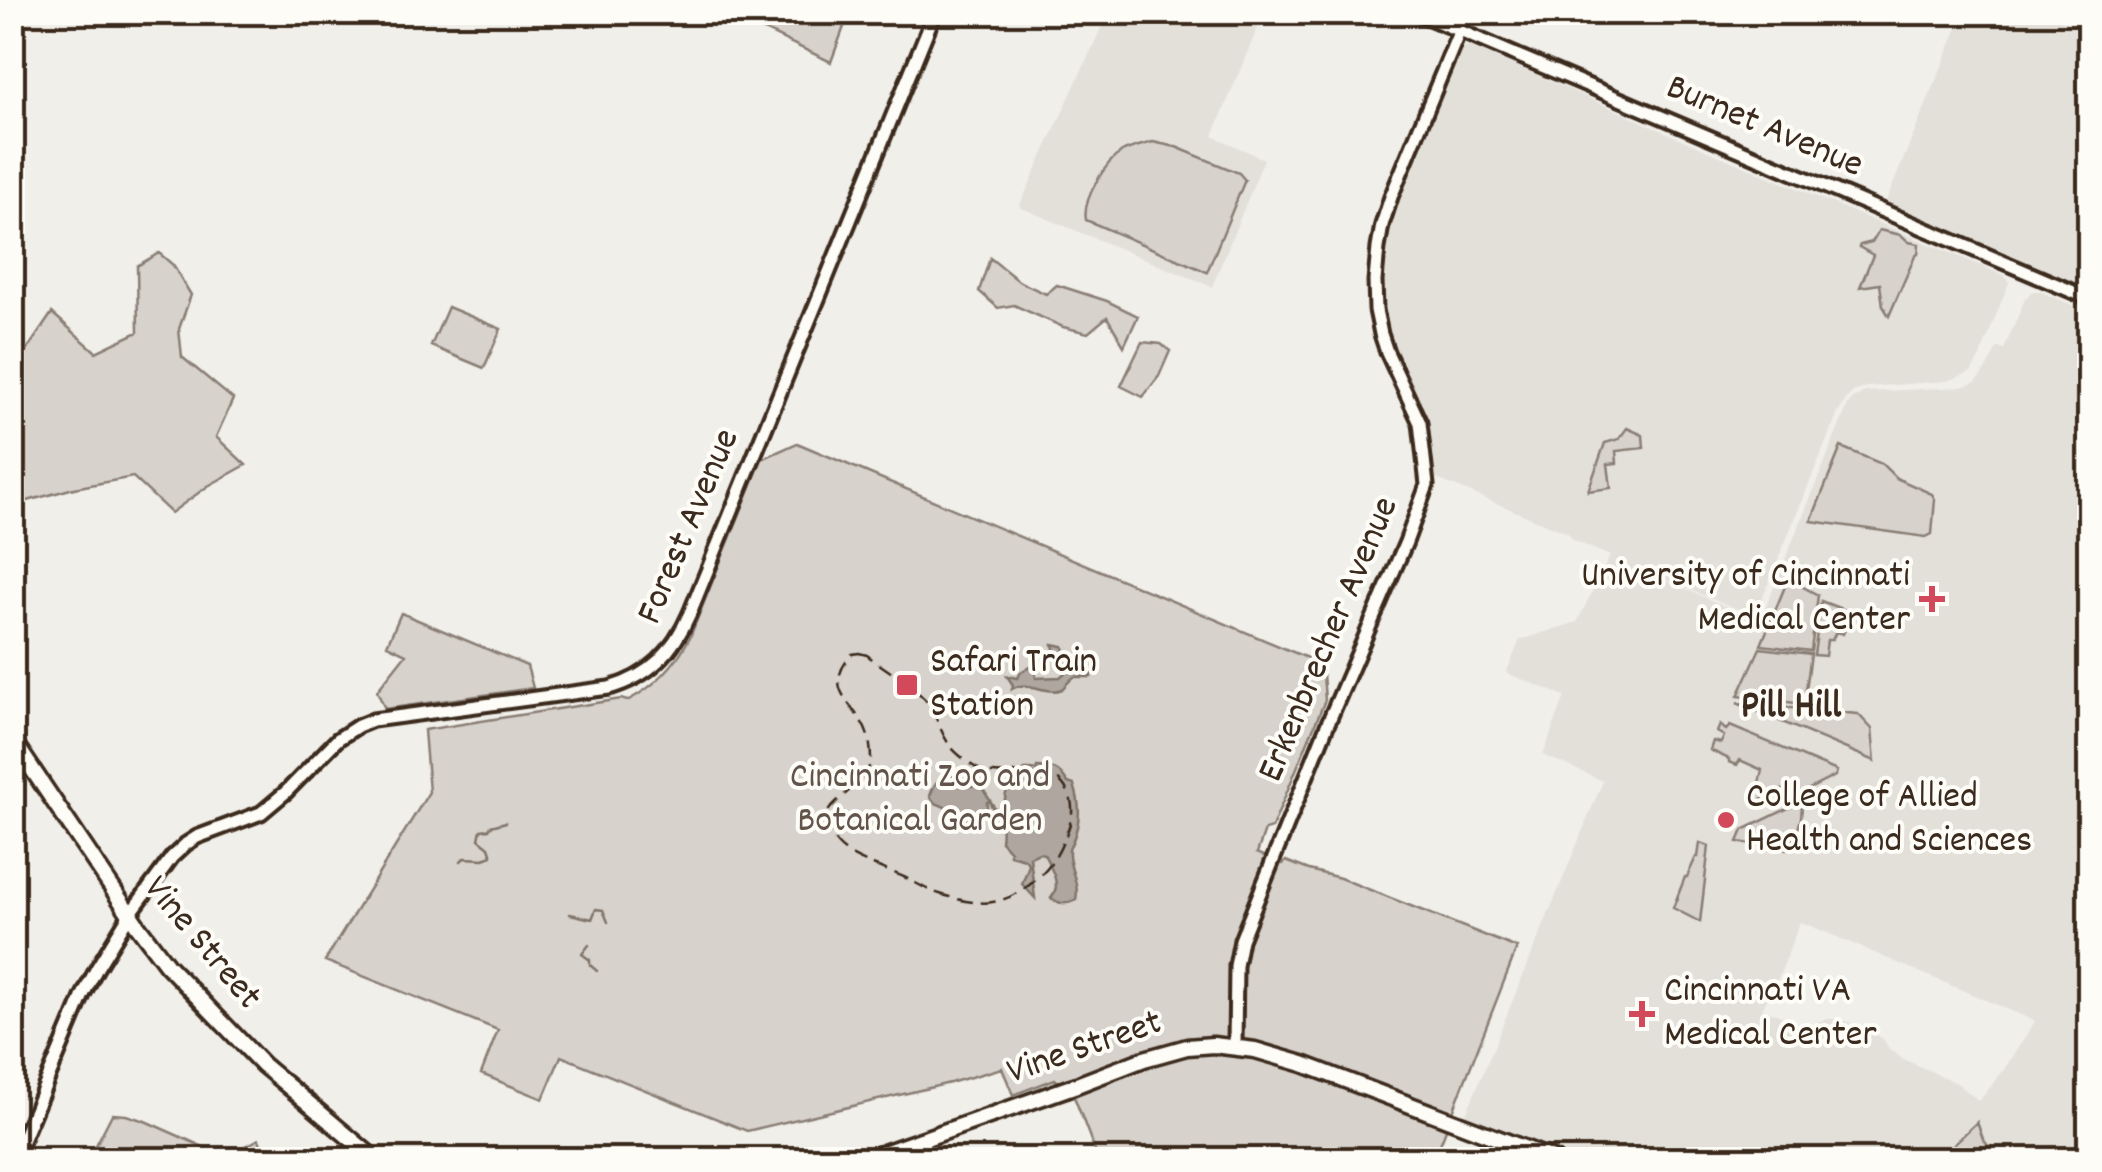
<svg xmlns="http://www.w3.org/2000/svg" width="2102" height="1172" font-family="Dekko,sans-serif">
  <rect width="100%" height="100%" fill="#f1efea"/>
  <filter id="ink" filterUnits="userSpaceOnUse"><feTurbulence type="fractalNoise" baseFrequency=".01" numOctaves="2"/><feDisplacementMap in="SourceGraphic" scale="20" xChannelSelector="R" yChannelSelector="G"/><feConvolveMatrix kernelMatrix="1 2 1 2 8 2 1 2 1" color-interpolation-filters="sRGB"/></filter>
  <g filter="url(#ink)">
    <path fill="#e3e0da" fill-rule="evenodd" d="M 1252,12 L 1262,17 L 1213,136 L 1264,159 L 1212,287 L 1019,207 L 1108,13 Z
      M 1964,13 L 2044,13 L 2089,32 L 2089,299 L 1882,211 Z
      M 1466,46 L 1480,50 L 1708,151 L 2003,275 L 2009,282 L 1980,357 L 1971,372 L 1947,381 L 1867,387 L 1853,392 L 1848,397 L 1838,413 L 1757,611 L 1747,613 L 1633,567 L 1760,621 L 1848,405 L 1854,398 L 1865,392 L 1961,387 L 1976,382 L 1988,366 L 1997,348 L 2004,349 L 2025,299 L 2032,291 L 2039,291 L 2089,312 L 2089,1159 L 1555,1159 L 1462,1124 L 1603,781 L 1543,755 L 1565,696 L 1506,673 L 1520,640 L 1577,622 L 1610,556 L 1573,540 L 1568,533 L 1435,478 L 1428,425 L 1405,379 L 1388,336 L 1382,283 L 1389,227 L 1460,51 ZM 1800,922 L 1813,927 L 2035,1021 L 2003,1071 L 1979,1101 L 1957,1083 L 1901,1058 L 1890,1050 L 1883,1039 L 1875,1034 L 1839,1019 L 1827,1019 L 1807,1025 L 1762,1009 L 1779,977 Z"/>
    <path fill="#d7d2cc" stroke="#897e75" stroke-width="2.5" d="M 728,13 L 827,13 L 845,24 L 831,62 Z
      M 1153,142 L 1176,147 L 1239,173 L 1245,180 L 1207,272 L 1086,220 C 1082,200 1105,162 1122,152 C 1131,147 1143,145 1153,142 Z
      M 1879,230 L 1901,235 L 1909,242 L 1919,244 L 1918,254 L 1915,256 L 1889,316 L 1883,306 L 1880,284 L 1860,287 L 1873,255 L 1859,247 L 1860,245 L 1872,242 Z
      M 159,253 L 173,265 L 191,295 L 179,329 L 182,357 L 233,399 L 216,437 L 246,465 L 208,486 L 171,513 L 133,477 L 74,488 L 13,505 L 13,359 L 20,360 L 52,313 L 96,352 L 138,332 L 137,266 Z
      M 990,258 L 1020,282 L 1046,294 L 1057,285 L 1107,301 L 1138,316 L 1124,346 L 1107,317 L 1088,333 L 1063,327 L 1014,305 L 998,308 L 979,291 Z
      M 448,307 L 501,329 L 484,368 L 431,346 Z
      M 1142,342 L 1161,344 L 1170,351 L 1159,376 L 1143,397 L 1121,386 Z
      M 1627,428 L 1643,435 L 1644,448 L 1616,451 L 1617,463 L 1608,464 L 1611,488 L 1588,491 L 1605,443 L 1619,439 Z
      M 797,443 L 1312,660 L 1323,674 L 1325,700 L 1272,828 L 1265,830 L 1257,853 L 1283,864 L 1286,861 L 1309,870 L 1340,878 L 1517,948 L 1434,1160 L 1098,1159 L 1075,1099 L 1055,1079 L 1013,1095 L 1002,1068 L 950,1083 L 747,1131 L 561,1056 L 543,1099 L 481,1074 L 498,1030 L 325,961 L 429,792 L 424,730 L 621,699 L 627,701 C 654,687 676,664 690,637 L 762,459 Z
      M 1841,447 L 1882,464 L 1896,478 L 1932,494 L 1935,499 L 1932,534 L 1926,537 L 1811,521 Z
      M 1788,579 L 1818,595 L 1811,651 L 1761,645 Z
      M 1821,601 L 1852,613 L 1843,634 L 1836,632 L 1832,640 L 1827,640 L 1825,656 L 1814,655 Z
      M 401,613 L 527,666 L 533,688 L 385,709 L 377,691 L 406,654 L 387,645 Z
      M 1760,648 L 1811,654 L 1804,704 L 1738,696 Z
      M 1737,703 L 1858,714 L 1872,729 L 1875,761 Z
      M 1720,725 L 1726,730 L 1730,726 L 1837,771 L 1835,776 L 1801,793 C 1785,784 1770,792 1757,803 L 1755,801 L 1762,770 L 1740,760 L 1737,765 L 1729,762 L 1729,759 L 1710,750 L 1713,741 L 1721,743 L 1724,736 L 1717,732 Z
      M 1801,802 C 1804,820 1797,833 1787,849 L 1738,842 L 1743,830 Z
      M 1700,843 L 1709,846 L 1700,922 L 1673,908 L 1685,877 L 1687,877 L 1696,857 L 1698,857 Z
      M 112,1114 L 126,1115 L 145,1121 L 208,1149 L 233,1153 L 259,1139 L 264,1153 L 272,1159 L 89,1159 Z
      M 1977,1122 L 1983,1139 L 1992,1151 L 1993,1159 L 1938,1159 Z"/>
    <path fill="#aea69f" stroke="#80746b" stroke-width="2.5" d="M 1053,644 L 1063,646 L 1073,665 L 1091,670 L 1091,677 L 1074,677 C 1072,678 1064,687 1062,689 C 1046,696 1028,679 1012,689 L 1013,685 L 1007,676 L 1017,678 L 1021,672 L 1029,667 L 1035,669 L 1036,678 L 1060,677 L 1066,672 L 1055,654 Z
      M 1037,767 C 1055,768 1059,768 1068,783 L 1074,785 C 1080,802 1081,817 1075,834 C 1074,840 1070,845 1069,850 C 1067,867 1080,880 1076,900 C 1066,904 1060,905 1051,898 C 1063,885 1050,867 1044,854 L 1039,853 L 1030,857 L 1035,898 L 1022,884 L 1029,865 L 1025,859 L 1010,855 L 1010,851 L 1001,841 C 1004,820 997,818 989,801 L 987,802 L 987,809 L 976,822 C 960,820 960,817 948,809 C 940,803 935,806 930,796 C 934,785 936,780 947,775 L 953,776 L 961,786 L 981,786 L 996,810 L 1001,812 L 1005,807 C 1003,790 1012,780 1025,770 L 1036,770 Z"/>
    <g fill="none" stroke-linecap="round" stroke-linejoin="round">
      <path stroke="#80746b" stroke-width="2.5" d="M 461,861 L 464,858 L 484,859 L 492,856 L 489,847 L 479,839 L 481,830 L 489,829 L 491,826 L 506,822
        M 570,914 L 592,919 L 596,909 L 603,910 L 608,922
        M 589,945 L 582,954 L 590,960 L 590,965 L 597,971"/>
      <defs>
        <path id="minor" d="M 1415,12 L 2090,299
          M 1235,1046 L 1236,966 L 1241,940 L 1328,723 L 1406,542 L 1427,485 L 1420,423 L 1387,352 L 1381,334 L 1376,310 L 1375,281 L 1378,248 L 1382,225 L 1391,197 L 1459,32
          M 14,1160 L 83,995 L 97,968 L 130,914 L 172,857 L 186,844 L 197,837 L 261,813 L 286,792 L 338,739 L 358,726 L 373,720 L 609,688 C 650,676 673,652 690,613 L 935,12"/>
        <path id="major" d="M 12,739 L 137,925 L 167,965 L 263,1065 L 376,1160
          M 864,1160 L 1074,1086 L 1144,1059 L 1187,1047 L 1213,1045 L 1255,1050 L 1303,1064 L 1555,1160"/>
      </defs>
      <use href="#minor" stroke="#3b2a1e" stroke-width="19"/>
      <use href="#major" stroke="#3b2a1e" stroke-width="21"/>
      <use href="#minor" stroke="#fdfcf7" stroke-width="11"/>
      <use href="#major" stroke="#fdfcf7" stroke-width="14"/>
      <path stroke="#3b2a1e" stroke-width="2.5" stroke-dasharray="15 8" stroke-linecap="butt" d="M 859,653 L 867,655 C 883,668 916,687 927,702 C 939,718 941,740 958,754 C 965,760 974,768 983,771 C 1011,780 1049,759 1067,790 C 1074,803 1073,814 1069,827 C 1062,846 1054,864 1038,878 C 1003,908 981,907 940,894 C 927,890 918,884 906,878 C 887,869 851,860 838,845 C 829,835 826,822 829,810 C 840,795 860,786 868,769 C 872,762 871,753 870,746 C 866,705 816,695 852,654 Z"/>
    </g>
  </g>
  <g fill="#d1495b" stroke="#fdfcf7" stroke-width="4">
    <path d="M1927 584h10v10h10v10h-10v10h-10v-10h-10v-10h10z"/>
    <rect x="895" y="673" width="24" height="24" rx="5"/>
    <circle cx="1726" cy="820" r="10"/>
    <path d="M1637 999h10v10h10v10h-10v10h-10v-10h-10v-10h10z"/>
  </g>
  <g text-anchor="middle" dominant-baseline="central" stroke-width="8" stroke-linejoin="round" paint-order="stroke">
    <g font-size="38" fill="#3b2a1e" stroke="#fdfcf7">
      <text transform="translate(1764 128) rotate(23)">Burnet Avenue</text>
      <text transform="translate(690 527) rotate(-67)">Forest Avenue</text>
      <text transform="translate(1330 640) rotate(-67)">Erkenbrecher Avenue</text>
      <text transform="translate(201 944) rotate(50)">Vine Street</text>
      <text transform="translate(1085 1049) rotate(-19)">Vine Street</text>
    </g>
    <g font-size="38" fill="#3b2a1e" stroke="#fdfcf7" text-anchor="start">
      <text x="1910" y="577" text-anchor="end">University of Cincinnati<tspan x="1910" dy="44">Medical Center</tspan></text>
      <text x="930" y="663">Safari Train<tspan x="930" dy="44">Station</tspan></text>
      <text x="1746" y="798">College of Allied<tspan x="1746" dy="44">Health and Sciences</tspan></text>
      <text x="1664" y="992">Cincinnati VA<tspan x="1664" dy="44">Medical Center</tspan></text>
    </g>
    <g font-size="38" fill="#62544a" stroke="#fdfcf7">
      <text x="920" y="778">Cincinnati Zoo and<tspan x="920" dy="44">Botanical Garden</tspan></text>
    </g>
    <g font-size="40" font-weight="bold" fill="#3b2a1e" stroke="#fdfcf7">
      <text x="1791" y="708">Pill Hill</text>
    </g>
  </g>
  <rect width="2102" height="1172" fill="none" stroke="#fdfcf7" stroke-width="50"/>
  <rect x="25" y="25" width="2052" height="1122" fill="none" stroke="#3b2a1e" stroke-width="4" filter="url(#ink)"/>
</svg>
